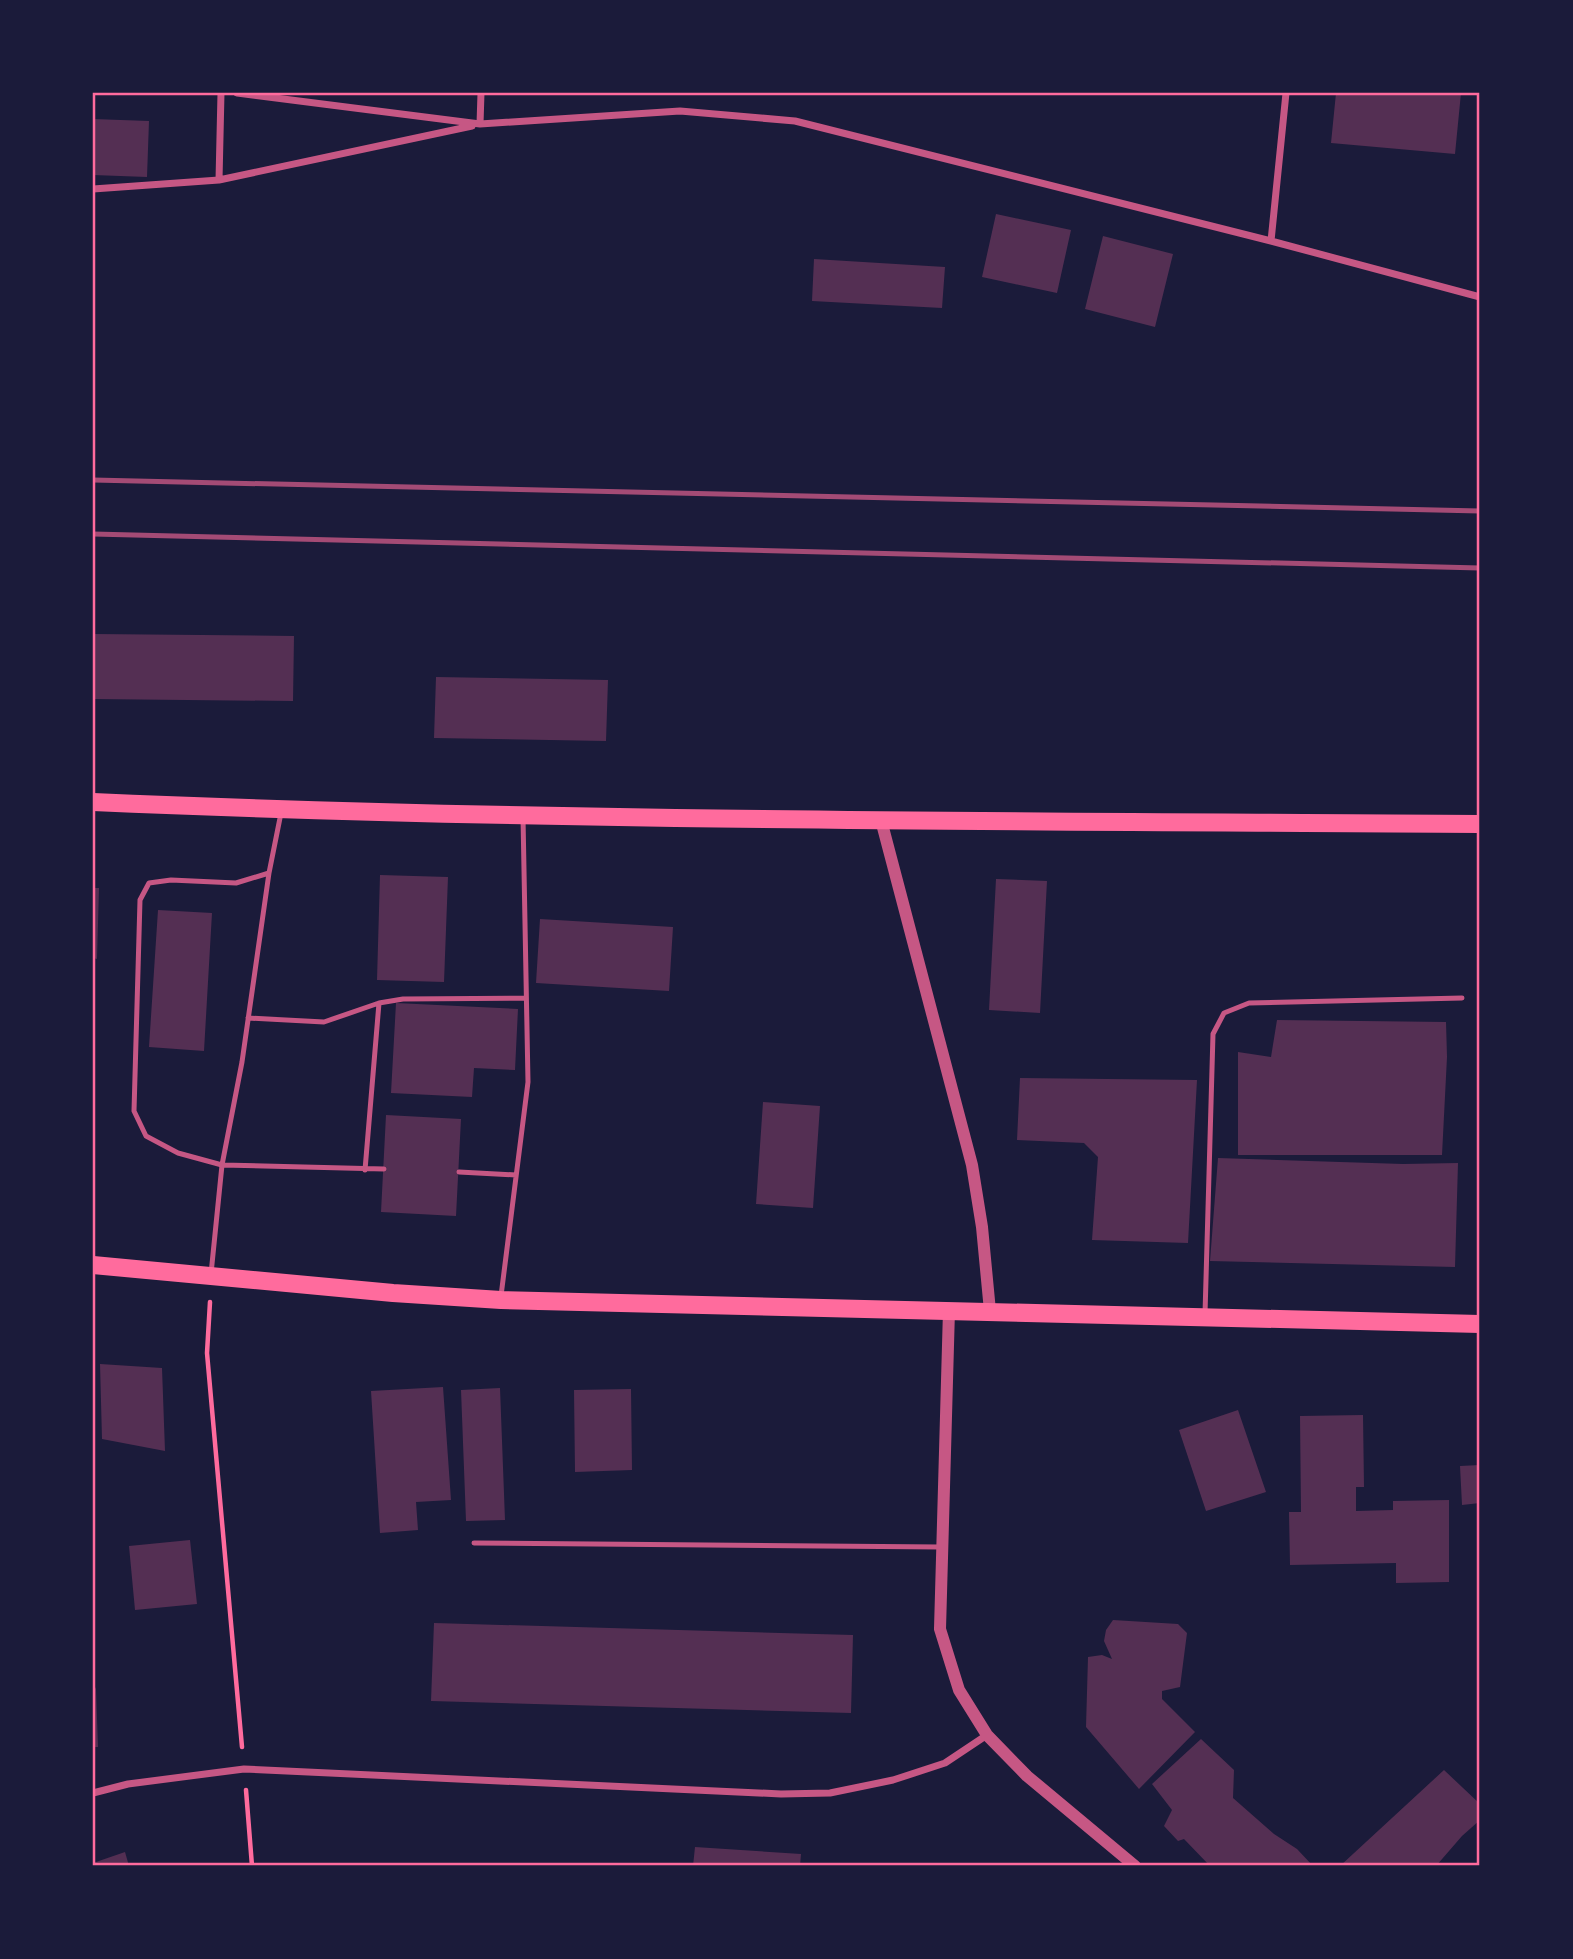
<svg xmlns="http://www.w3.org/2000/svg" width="1573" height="1959" font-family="'Work Sans',sans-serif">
  <rect width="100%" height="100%" fill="#1b1b3a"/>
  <path fill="#542f53" d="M 1336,93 L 1461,93 L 1455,154 L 1331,143 Z
    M 93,119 L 149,121 L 147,177 L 93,175 Z
    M 996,214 L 1071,230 L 1057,293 L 982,277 Z
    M 1103,236 L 1173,254 L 1155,327 L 1085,309 Z
    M 814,259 L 945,267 L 942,308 L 812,301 Z
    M 93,634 L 294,636 L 293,701 L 93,699 Z
    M 436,677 L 608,680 L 606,741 L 434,738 Z
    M 380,875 L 448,877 L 444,982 L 377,980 Z
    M 996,879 L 1047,881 L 1040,1013 L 989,1010 Z
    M 93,888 L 99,888 L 97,959 L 93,958 Z
    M 158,910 L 212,913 L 204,1051 L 149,1047 Z
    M 540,919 L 673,927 L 669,991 L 536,983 Z
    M 396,1003 L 518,1009 L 515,1070 L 474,1068 L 472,1097 L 391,1093 Z
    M 1277,1020 L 1446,1022 L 1447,1057 L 1442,1155 L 1238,1155 L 1238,1052 L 1271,1057 Z
    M 1020,1078 L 1197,1080 L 1188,1243 L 1092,1240 L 1098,1157 L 1084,1143 L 1017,1140 Z
    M 763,1102 L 820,1106 L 813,1208 L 756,1204 Z
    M 386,1115 L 461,1119 L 456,1216 L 381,1212 Z
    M 1218,1158 L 1403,1164 L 1458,1163 L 1455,1267 L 1210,1261 Z
    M 100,1364 L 162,1368 L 165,1451 L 102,1439 Z
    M 443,1387 L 451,1500 L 416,1502 L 418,1530 L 380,1533 L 371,1391 Z
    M 500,1388 L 505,1520 L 466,1521 L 461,1390 Z
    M 631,1389 L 632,1470 L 575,1472 L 574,1390 Z
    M 1238,1410 L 1266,1492 L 1206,1511 L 1179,1430 Z
    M 1363,1415 L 1364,1487 L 1356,1487 L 1356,1511 L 1393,1510 L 1393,1501 L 1449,1500 L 1449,1582 L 1396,1583 L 1396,1563 L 1290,1565 L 1289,1512 L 1301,1512 L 1300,1416 Z
    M 1480,1465 L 1480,1503 L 1462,1505 L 1460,1466 Z
    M 190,1540 L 197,1604 L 135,1610 L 129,1546 Z
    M 1113,1620 L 1178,1624 L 1187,1633 L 1180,1687 L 1162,1691 L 1162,1699 L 1195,1732 L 1139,1789 L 1086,1727 L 1088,1657 L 1102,1655 L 1112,1659 L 1104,1641 L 1106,1630 Z
    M 434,1623 L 853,1635 L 851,1713 L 431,1701 Z
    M 93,1683 L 96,1689 L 98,1747 L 93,1747 Z
    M 1201,1739 L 1234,1770 L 1233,1798 L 1274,1834 L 1297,1849 L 1313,1866 L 1210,1866 L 1184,1839 L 1178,1841 L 1164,1826 L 1172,1810 L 1152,1784 Z
    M 1444,1770 L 1480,1804 L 1480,1820 L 1462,1836 L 1436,1866 L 1340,1866 Z
    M 695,1847 L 801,1854 L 800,1866 L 693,1866 Z
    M 125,1852 L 129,1866 L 93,1866 L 93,1863 Z"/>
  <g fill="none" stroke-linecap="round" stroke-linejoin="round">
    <path stroke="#ff6b9d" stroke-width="4.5" d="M 210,1302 L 207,1353 L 242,1747
      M 246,1790 L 252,1866"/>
    <path stroke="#c65784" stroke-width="5" d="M 269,873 L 236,883 L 171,880 L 149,883 L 140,900 L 134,1111 L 146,1136 L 178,1153 L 222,1165 L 384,1169
      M 248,1018 L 324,1022 L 379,1003 L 403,999 L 526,998
      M 365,1170 L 379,1003
      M 459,1172 L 516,1175
      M 211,1274 L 222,1165 L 242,1062 L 269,873 L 281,813
      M 501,1296 L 528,1082 L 523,817
      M 1205,1314 L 1213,1034 L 1224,1013 L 1249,1003 L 1462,998
      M 474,1543 L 940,1547"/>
    <path stroke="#c65784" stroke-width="7" d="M 237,93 L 480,124 L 680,111 L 795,121 L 1271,241 L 1480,297
      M 480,124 L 481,93
      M 219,180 L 221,93
      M 93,189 L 219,180 L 472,126
      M 1271,241 L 1286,93
      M 93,1793 L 128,1784 L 244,1769 L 781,1794 L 830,1793 L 893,1780 L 945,1763 L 987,1735"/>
    <path stroke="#c65784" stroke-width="12" d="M 881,820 L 972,1165 L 982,1227 L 990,1311
      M 949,1310 L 940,1629 L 959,1690 L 987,1735 L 1027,1776 L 1135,1866"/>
    <path stroke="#ff6b9d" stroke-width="18" d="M 93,802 C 555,822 1018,821 1480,824
      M 93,1265 L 393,1293 L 501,1300 L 1480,1324"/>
    <path stroke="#a44b75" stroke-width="5" d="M 93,480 L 1480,511
      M 93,534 L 1480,568"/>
  </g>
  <rect width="1573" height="1959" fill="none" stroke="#1b1b3a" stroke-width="189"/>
  <rect x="94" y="94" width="1384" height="1770" fill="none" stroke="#ff6b9d" stroke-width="2.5"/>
</svg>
